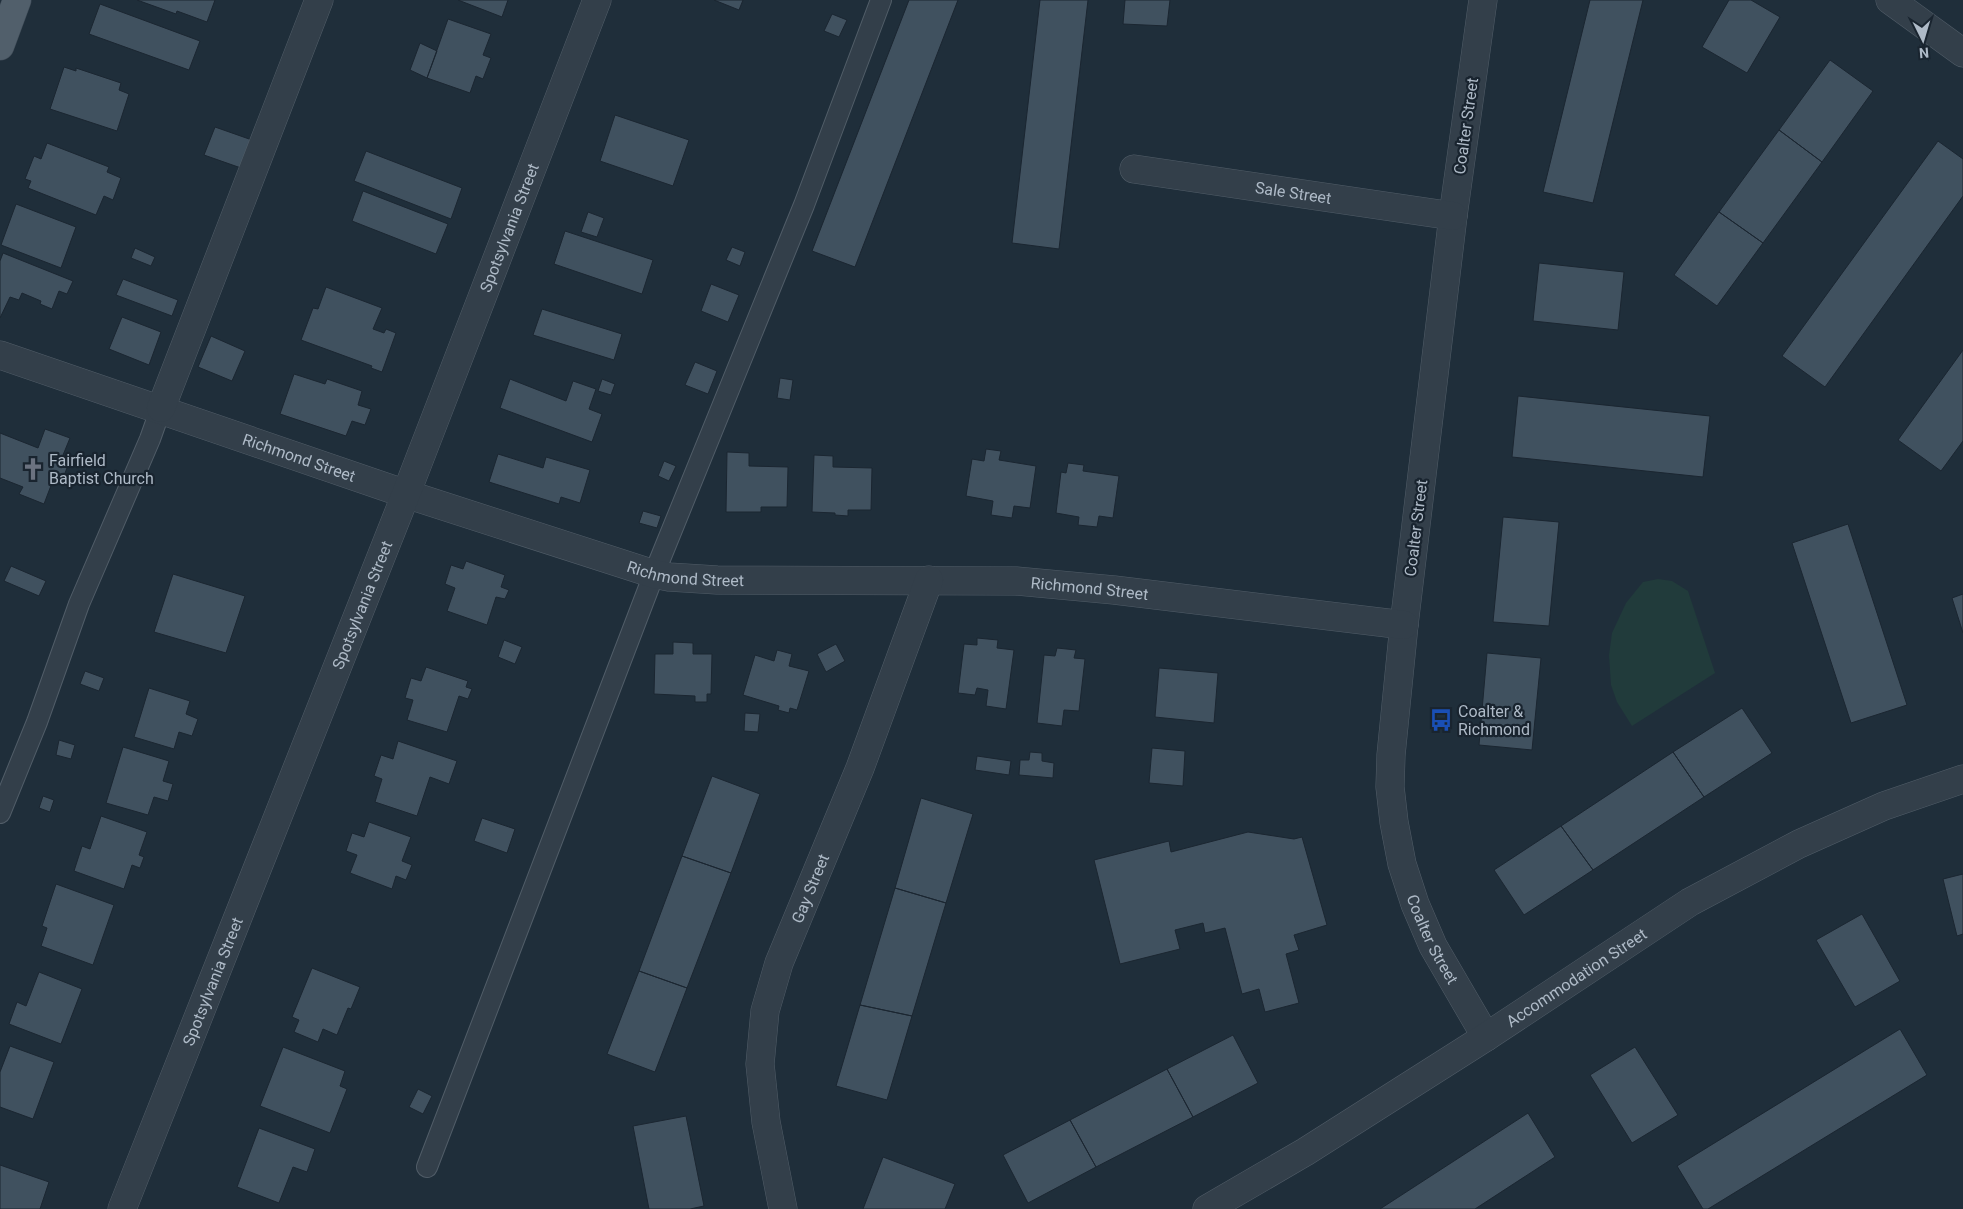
<svg xmlns="http://www.w3.org/2000/svg" width="1963" height="1209" font-family="Roboto,sans-serif">
  <rect width="100%" height="100%" fill="#1f2e3a"/>
  <path fill="#213b3b" d="M 1658,579 L 1672,581 L 1688,591 L 1715,673 L 1632,726 L 1617,702 L 1611,685 L 1609,655 L 1612,633 L 1626,603 L 1643,582 Z"/>
  <path fill="#40515f" stroke="#1b2631" d="M 137,0 L 215,0 L 207,22 L 177,11 L 176,14 Z
    M 458,0 L 508,0 L 502,17 Z
    M 714,0 L 743,0 L 739,10 Z
    M 909,0 L 958,0 L 855,267 L 812,251 Z
    M 1040,0 L 1088,0 L 1059,249 L 1012,243 Z
    M 1125,0 L 1170,0 L 1167,26 L 1123,24 Z
    M 1590,0 L 1643,0 L 1593,203 L 1543,192 Z
    M 1729,0 L 1751,0 L 1780,17 L 1747,73 L 1702,47 Z
    M 100,4 L 200,41 L 189,70 L 89,34 Z
    M 832,14 L 847,20 L 839,37 L 824,31 Z
    M 448,19 L 491,34 L 483,55 L 491,58 L 483,79 L 476,76 L 470,93 L 427,78 Z
    M 420,43 L 437,51 L 427,78 L 410,70 Z
    M 1830,60 L 1873,91 L 1822,162 L 1779,130 Z
    M 64,67 L 76,71 L 76,68 L 121,83 L 119,90 L 129,94 L 117,131 L 50,109 Z
    M 615,115 L 689,140 L 673,186 L 600,161 Z
    M 215,127 L 252,140 L 241,168 L 204,155 Z
    M 1779,130 L 1822,162 L 1763,243 L 1719,212 Z
    M 1938,141 L 1963,159 L 1963,196 L 1825,387 L 1782,356 Z
    M 47,143 L 109,167 L 107,172 L 121,178 L 113,200 L 104,196 L 96,215 L 28,188 L 31,181 L 25,179 L 34,156 L 41,159 Z
    M 366,151 L 462,188 L 451,219 L 354,181 Z
    M 363,191 L 448,224 L 436,254 L 352,221 Z
    M 16,204 L 76,227 L 61,268 L 1,245 Z
    M 588,212 L 604,218 L 597,237 L 581,232 Z
    M 1719,212 L 1763,243 L 1717,306 L 1674,275 Z
    M 565,231 L 653,260 L 642,294 L 554,264 Z
    M 732,247 L 745,252 L 740,266 L 726,260 Z
    M 135,248 L 155,257 L 151,266 L 131,258 Z
    M 3,253 L 73,281 L 67,294 L 59,291 L 52,309 L 40,304 L 41,301 L 22,293 L 19,300 L 10,297 L 0,318 L 0,261 Z
    M 1539,263 L 1624,272 L 1618,330 L 1533,321 Z
    M 123,279 L 178,300 L 172,316 L 116,295 Z
    M 711,284 L 739,295 L 728,322 L 701,311 Z
    M 326,287 L 382,308 L 373,329 L 384,333 L 386,329 L 396,333 L 382,372 L 371,368 L 372,366 L 301,340 L 313,308 L 318,309 Z
    M 542,309 L 622,334 L 614,360 L 533,335 Z
    M 122,317 L 161,332 L 149,365 L 109,349 Z
    M 211,336 L 245,351 L 232,381 L 198,367 Z
    M 1963,350 L 1963,441 L 1941,471 L 1898,440 Z
    M 695,362 L 717,371 L 708,394 L 685,385 Z
    M 294,374 L 325,384 L 327,379 L 362,391 L 358,405 L 371,409 L 365,425 L 352,421 L 346,436 L 280,414 Z
    M 780,378 L 793,380 L 790,400 L 777,398 Z
    M 510,379 L 566,401 L 573,381 L 596,389 L 589,409 L 602,414 L 592,442 L 500,408 Z
    M 602,379 L 615,384 L 611,395 L 598,391 Z
    M 1518,396 L 1710,416 L 1703,477 L 1512,457 Z
    M 45,429 L 70,438 L 61,460 L 69,463 L 63,478 L 55,475 L 44,504 L 19,494 L 23,487 L 0,478 L 0,433 L 38,448 Z
    M 986,449 L 1001,451 L 999,460 L 1036,466 L 1030,508 L 1014,506 L 1012,518 L 991,515 L 993,501 L 966,496 L 972,459 L 984,461 Z
    M 727,452 L 749,453 L 749,466 L 788,467 L 787,507 L 761,507 L 761,512 L 726,512 Z
    M 498,454 L 543,468 L 546,457 L 590,470 L 580,503 L 561,497 L 559,504 L 489,482 Z
    M 814,455 L 833,456 L 833,467 L 872,468 L 871,510 L 848,510 L 848,516 L 835,515 L 835,513 L 812,512 Z
    M 664,461 L 676,466 L 669,481 L 658,476 Z
    M 1068,463 L 1084,465 L 1083,471 L 1119,476 L 1113,518 L 1099,516 L 1097,527 L 1078,525 L 1079,517 L 1056,513 L 1061,472 L 1066,473 Z
    M 643,511 L 661,516 L 657,528 L 639,523 Z
    M 1503,517 L 1559,522 L 1549,626 L 1493,622 Z
    M 1848,524 L 1907,705 L 1851,723 L 1792,543 Z
    M 466,561 L 505,575 L 501,587 L 509,590 L 505,599 L 496,597 L 487,625 L 447,611 L 455,588 L 445,584 L 451,565 L 463,569 Z
    M 11,566 L 46,581 L 39,596 L 4,581 Z
    M 173,574 L 245,596 L 226,653 L 154,632 Z
    M 1963,594 L 1963,633 L 1952,598 Z
    M 977,638 L 998,640 L 997,648 L 1014,650 L 1006,709 L 986,706 L 988,690 L 977,688 L 975,695 L 958,693 L 964,644 L 977,645 Z
    M 504,640 L 522,647 L 515,664 L 498,657 Z
    M 673,642 L 693,643 L 693,654 L 712,654 L 711,694 L 707,694 L 707,702 L 695,702 L 695,696 L 654,694 L 655,654 L 673,654 Z
    M 836,644 L 845,661 L 826,672 L 817,654 Z
    M 1057,648 L 1076,650 L 1074,658 L 1085,659 L 1079,711 L 1064,710 L 1062,726 L 1037,723 L 1044,655 L 1055,656 Z
    M 777,650 L 792,654 L 789,666 L 809,671 L 797,710 L 790,708 L 789,713 L 778,710 L 779,706 L 743,695 L 755,655 L 774,661 Z
    M 1487,653 L 1541,658 L 1532,750 L 1479,745 Z
    M 426,667 L 468,681 L 466,687 L 472,689 L 468,699 L 459,696 L 447,732 L 407,720 L 413,700 L 405,698 L 411,678 L 421,681 Z
    M 1159,668 L 1218,673 L 1214,723 L 1155,717 Z
    M 85,671 L 104,678 L 99,691 L 80,684 Z
    M 149,688 L 190,701 L 186,714 L 198,719 L 192,736 L 179,732 L 174,749 L 134,737 Z
    M 1742,708 L 1772,753 L 1704,797 L 1673,752 Z
    M 745,713 L 760,714 L 758,732 L 744,731 Z
    M 59,740 L 75,745 L 71,759 L 56,755 Z
    M 398,741 L 457,761 L 449,784 L 430,777 L 417,816 L 375,802 L 382,779 L 374,776 L 381,755 L 393,759 Z
    M 123,747 L 169,761 L 163,781 L 173,784 L 168,801 L 154,797 L 148,815 L 106,803 Z
    M 1152,748 L 1185,751 L 1183,786 L 1149,783 Z
    M 1030,752 L 1042,753 L 1042,761 L 1054,763 L 1053,778 L 1019,775 L 1020,760 L 1029,760 Z
    M 1673,752 L 1704,797 L 1593,870 L 1561,826 Z
    M 977,756 L 1011,761 L 1009,775 L 975,770 Z
    M 712,776 L 760,794 L 731,873 L 682,856 Z
    M 43,796 L 54,800 L 50,812 L 39,808 Z
    M 921,798 L 973,814 L 946,903 L 895,888 Z
    M 101,816 L 147,832 L 139,855 L 144,857 L 140,868 L 132,865 L 124,889 L 74,871 L 82,846 L 90,849 Z
    M 482,818 L 515,829 L 507,853 L 474,841 Z
    M 369,822 L 411,837 L 402,861 L 412,865 L 406,880 L 396,876 L 392,889 L 350,873 L 357,855 L 346,851 L 352,833 L 364,837 Z
    M 1561,826 L 1593,870 L 1524,915 L 1494,870 Z
    M 1248,832 L 1294,839 L 1302,837 L 1327,925 L 1294,935 L 1299,950 L 1286,954 L 1299,1003 L 1265,1012 L 1259,989 L 1242,994 L 1225,928 L 1205,933 L 1203,923 L 1175,930 L 1180,949 L 1120,964 L 1094,860 L 1169,841 L 1171,852 Z
    M 682,856 L 731,873 L 687,988 L 639,971 Z
    M 1963,874 L 1963,934 L 1957,936 L 1943,879 Z
    M 56,884 L 114,905 L 93,965 L 41,946 L 47,928 L 42,926 Z
    M 895,888 L 946,903 L 912,1016 L 860,1005 Z
    M 1862,914 L 1900,981 L 1855,1007 L 1816,940 Z
    M 312,968 L 360,987 L 351,1009 L 348,1008 L 337,1035 L 323,1029 L 318,1042 L 294,1032 L 299,1020 L 292,1017 Z
    M 639,971 L 687,988 L 655,1072 L 607,1054 Z
    M 39,972 L 82,989 L 61,1044 L 9,1024 L 17,1002 L 26,1006 Z
    M 860,1005 L 912,1016 L 887,1100 L 836,1086 Z
    M 1900,1029 L 1927,1075 L 1708,1209 L 1703,1209 L 1677,1166 Z
    M 1233,1035 L 1258,1083 L 1193,1117 L 1167,1069 Z
    M 10,1046 L 54,1062 L 33,1119 L 0,1107 L 0,1072 Z
    M 283,1047 L 345,1071 L 340,1086 L 347,1089 L 330,1133 L 260,1106 Z
    M 1635,1047 L 1678,1115 L 1632,1143 L 1590,1075 Z
    M 1167,1069 L 1193,1117 L 1096,1167 L 1070,1120 Z
    M 418,1089 L 432,1096 L 423,1114 L 409,1107 Z
    M 1528,1113 L 1555,1157 L 1475,1209 L 1380,1209 Z
    M 686,1116 L 704,1206 L 690,1209 L 649,1209 L 633,1126 Z
    M 1070,1120 L 1096,1167 L 1028,1203 L 1003,1155 Z
    M 259,1128 L 315,1149 L 307,1172 L 293,1167 L 279,1203 L 237,1187 Z
    M 883,1157 L 955,1184 L 945,1209 L 863,1209 Z
    M 0,1165 L 49,1182 L 40,1209 L 0,1209 Z"/>
  <g fill="none" stroke-linecap="round" stroke-linejoin="round">
    <defs>
      <path id="lane" d="M 0,813 L 37,722 L 79,604 L 150,439 L 161,408
        M 427,1167 L 654,574 L 804,205 L 881,0"/>
      <g id="street">
        <path id="s1" d="M 1483,0 L 1453,216 L 1404,625 L 1391,755 L 1390,787 L 1394,822 L 1402,864 L 1415,904 L 1433,946 L 1486,1037"/>
        <path d="M 1890,0 L 1963,53"/>
        <path id="s2" d="M 1134,169 L 1453,216"/>
        <path id="s3" d="M 0,355 L 406,494 L 654,574 L 669,577 L 717,580 L 1016,581 L 1114,590 L 1404,625"/>
        <path d="M 161,408 L 319,0"/>
        <path id="s4" d="M 122,1209 L 406,494 L 597,0"/>
        <path id="s5" d="M 783,1209 L 766,1122 L 760,1064 L 765,1011 L 779,963 L 860,768 L 929,580"/>
        <path id="s6" d="M 1207,1209 L 1305,1152 L 1486,1037 L 1690,902 L 1799,844 L 1884,806 L 1963,779"/>
      </g>
      <path id="primary" d="M 0,46 L 17,0"/>
    </defs>
    <use href="#lane" stroke="#515d68" stroke-width="22"/>
    <use href="#street" stroke="#515d68" stroke-width="29"/>
    <use href="#primary" stroke="#3f4b57" stroke-width="29"/>
    <use href="#lane" stroke="#333f4a" stroke-width="20"/>
    <use href="#street" stroke="#333f4a" stroke-width="28"/>
    <use href="#primary" stroke="#515f6b" stroke-width="28"/>
  </g>
  <defs>
    <symbol id="church-bare" viewBox="-9 -9 18 18"><path d="M-1.2-6h2.4v3.5h3.3v2.4h-3.3V6h-2.4V-.1h-3.3v-2.4h3.3Z" fill="#6b7280" stroke="#19242f" stroke-width="2.5" paint-order="stroke"/></symbol>
    <symbol id="bus-bare" viewBox="-9 -9 18 18"><path d="M-5-6H5V4H4V6H2V4H-2V6H-4V4H-5ZM-3.5-4V0h7V-4ZM-3.5 1.2v1.5H-2V1.2ZM2 1.2v1.5H3.5V1.2Z" fill="#1a4fb4" stroke="#19242f" stroke-width="2.5" paint-order="stroke"/></symbol>
  </defs>
  <g fill-rule="evenodd">
    <use href="#church-bare" x="17" y="453" width="32" height="32"/>
    <use href="#bus-bare" x="1425" y="704" width="32" height="32"/>
  </g>
  <g text-anchor="middle" dominant-baseline="central" stroke-width="4.5" stroke-linejoin="round" paint-order="stroke">
    <g font-size="16" fill="#aebac7" stroke="#19242f">
      <text transform="translate(1466 126) rotate(-82)">Coalter Street</text>
      <text stroke="none"><textPath href="#s2" startOffset="161">Sale Street</textPath></text>
      <text stroke="none"><textPath href="#s4" startOffset="1055">Spotsylvania Street</textPath></text>
      <text stroke="none"><textPath href="#s3" startOffset="316">Richmond Street</textPath></text>
      <text transform="translate(1416 528) rotate(-83)">Coalter Street</text>
      <text stroke="none"><textPath href="#s3" startOffset="721">Richmond Street</textPath></text>
      <text stroke="none"><textPath href="#s3" startOffset="1126">Richmond Street</textPath></text>
      <text stroke="none"><textPath href="#s4" startOffset="650">Spotsylvania Street</textPath></text>
      <text stroke="none"><textPath href="#s5" startOffset="331">Gay Street</textPath></text>
      <text stroke="none"><textPath href="#s1" startOffset="952">Coalter Street</textPath></text>
      <text stroke="none"><textPath href="#s6" startOffset="436">Accommodation Street</textPath></text>
      <text stroke="none"><textPath href="#s4" startOffset="245">Spotsylvania Street</textPath></text>
    </g>
    <g font-size="16" fill="#aebac7" stroke="#19242f" text-anchor="start">
      <text x="49" y="460">Fairfield<tspan x="49" dy="18">Baptist Church</tspan></text>
      <text x="1458" y="711">Coalter &amp;<tspan x="1458" dy="18">Richmond</tspan></text>
    </g>
  </g>
  <g transform="translate(1923 40) rotate(175)" stroke="#19242f" stroke-width="4" paint-order="stroke">
  <path d="M0-4L9 19L0 12L-9 19Z" fill="#aebac7"/>
  <text y="-8" font-size="14" font-weight="bold" text-anchor="middle" fill="#aebac7">N</text>
  </g>
</svg>
